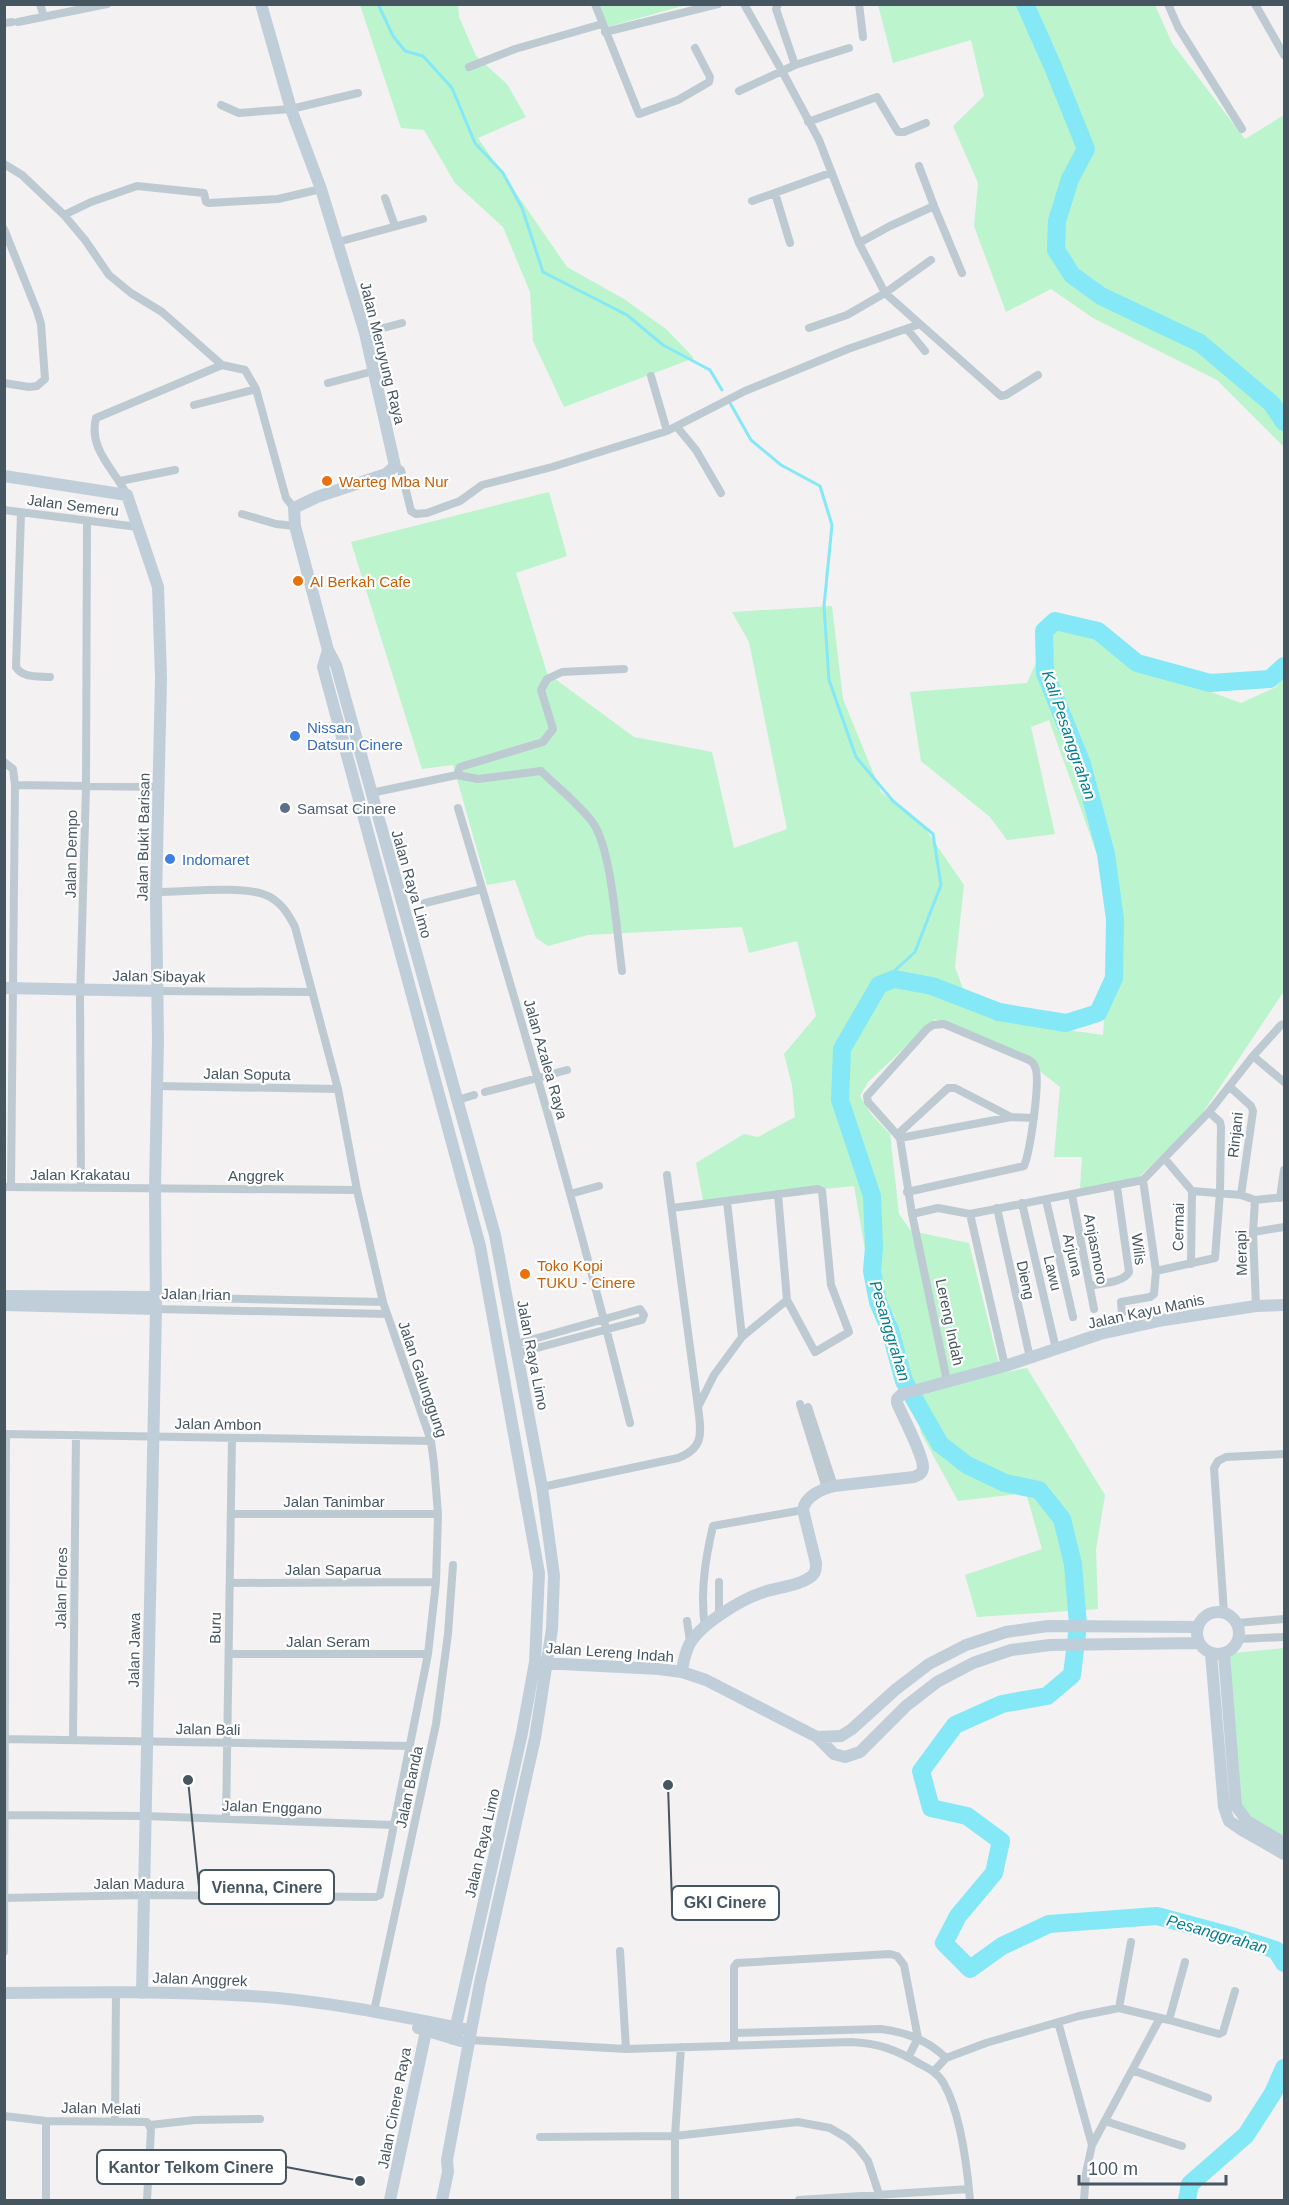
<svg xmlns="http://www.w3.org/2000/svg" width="1289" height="2205" font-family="Arial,sans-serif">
  <rect width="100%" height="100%" fill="#f3f1f1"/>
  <path fill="#bcf4cd" d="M 360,5 L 458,5 L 459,17 L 476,56 L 507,84 L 526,117 L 478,138 L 567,267 L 624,299 L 666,329 L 694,358 L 564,407 L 533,341 L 530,292 L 503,227 L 455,183 L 424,130 L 401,128 Z
    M 597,5 L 686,5 L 604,28 Z
    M 878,5 L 1155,5 L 1172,43 L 1245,139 L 1284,115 L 1284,447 L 1217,380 L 1093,318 L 1051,289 L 1006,312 L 974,226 L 978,183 L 953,126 L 984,96 L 971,40 L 893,63 Z
    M 549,492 L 567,556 L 516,573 L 547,673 L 634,737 L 712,752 L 734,848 L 787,829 L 749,642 L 732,612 L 832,606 L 843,699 L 881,792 L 924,827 L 964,885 L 955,967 L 966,997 L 997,1020 L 1103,1035 L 1113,899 L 1049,720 L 1031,727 L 1055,834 L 1007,840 L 990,817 L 921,761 L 910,692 L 1027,683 L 1051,629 L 1101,635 L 1173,678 L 1241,703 L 1276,687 L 1284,677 L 1284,991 L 1198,1120 L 1138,1178 L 1080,1189 L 1082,1157 L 1054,1157 L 1060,1087 L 1032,1065 L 935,1019 L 868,1082 L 860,1096 L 871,1114 L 890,1134 L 899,1214 L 911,1231 L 969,1243 L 1001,1373 L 1027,1368 L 1105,1495 L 1096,1550 L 1098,1609 L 977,1617 L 965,1575 L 1042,1549 L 1026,1493 L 958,1501 L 921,1433 L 894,1313 L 876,1313 L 854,1186 L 703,1201 L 696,1163 L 744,1134 L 758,1137 L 795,1117 L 792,1085 L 784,1054 L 816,1016 L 797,941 L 749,953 L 742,927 L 588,935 L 548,946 L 536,938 L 515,880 L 487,885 L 453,765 L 422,769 L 351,542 Z
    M 1284,1648 L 1284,1843 L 1240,1813 L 1224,1654 Z"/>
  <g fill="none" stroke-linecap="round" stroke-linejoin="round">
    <path stroke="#84e8f6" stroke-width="3" d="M 378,4 L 393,36 L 405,51 L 423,56 L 452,88 L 475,143 L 503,173 L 522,208 L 543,272 L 627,315 L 663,345 L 710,370 L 722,390
      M 730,403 L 751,440 L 781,465 L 820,486 L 832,525 L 824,606 L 829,680 L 856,757 L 893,801 L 933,834 L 941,885 L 915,952 L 879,985"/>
    <path stroke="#84e8f6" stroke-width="18" d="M 1025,4 L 1053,67 L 1086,149 L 1070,179 L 1057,221 L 1056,250 L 1072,275 L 1101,296 L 1200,343 L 1272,404 L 1284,422
      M 1284,666 L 1270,679 L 1210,683 L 1137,663 L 1098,631 L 1055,621 L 1044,631 L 1045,673 L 1082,764 L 1106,854 L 1115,919 L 1114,978 L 1098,1013 L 1066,1023 L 999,1012 L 932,986 L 894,979 L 879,985 L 842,1049 L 840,1100 L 872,1196 L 874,1247 L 872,1271 L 878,1302 L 890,1330 L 904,1381 L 940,1444 L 967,1465 L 1005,1483 L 1039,1490 L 1062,1519 L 1073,1564 L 1078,1625 L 1072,1675 L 1047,1696 L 1002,1704 L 955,1725 L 921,1771 L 931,1808 L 967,1816 L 1001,1841 L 994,1873 L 958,1916 L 944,1943 L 970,1969 L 1002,1946 L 1049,1924 L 1157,1916 L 1235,1937 L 1276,1950 L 1284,1963
      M 1187,2200 L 1190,2184 L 1246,2135 L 1273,2093 L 1284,2068"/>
    <path stroke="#bdcad2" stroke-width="8" d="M 40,4 L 44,17
      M 595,4 L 639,114 L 678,100 L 709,82 L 710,77 L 695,48
      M 744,4 L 782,71 L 819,140 L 859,243 L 885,293 L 1001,396 L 1006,395 L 1038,375
      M 778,4 L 776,9 L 795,65
      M 859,4 L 863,37
      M 1168,4 L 1178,27 L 1242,129
      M 1255,4 L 1284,55
      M 18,22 L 107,4
      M 4,23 L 12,22
      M 605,32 L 718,4
      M 469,67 L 515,49 L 602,24
      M 739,91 L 795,65 L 849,48
      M 221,105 L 239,113 L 291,109 L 358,93
      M 808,122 L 877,97 L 898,132 L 904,132 L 926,123
      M 4,164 L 22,175 L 64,215 L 85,240 L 109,275 L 131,293 L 162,312 L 222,365
      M 775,193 L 790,243
      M 385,198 L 395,226
      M 752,201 L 830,173
      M 934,206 L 962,273
      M 64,215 L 91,202 L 137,186 L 204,193 L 206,202 L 209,203 L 278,199 L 321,189
      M 4,229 L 37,311 L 41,324 L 45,379 L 37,386 L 29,387 L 4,383
      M 338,242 L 423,219
      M 859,243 L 890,226 L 934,206 L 919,166
      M 809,328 L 847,315 L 885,293 L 931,260
      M 907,329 L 925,351
      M 365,333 L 402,323
      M 651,376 L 667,431
      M 328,383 L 374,371
      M 194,405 L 256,389
      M 677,427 L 696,450 L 721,493
      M 395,466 L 401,470 L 411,511 L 416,514 L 427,513 L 460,501 L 482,485 L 552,467 L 667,431 L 745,391 L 848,349 L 920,324
      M 120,481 L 175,470
      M 127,495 C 114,469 88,449 96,418 L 222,365 L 245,370 L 256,389 L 286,498 L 294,508
      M 4,510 L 138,527
      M 21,513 L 16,667 C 22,678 38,676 50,677
      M 242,514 L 276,524 L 295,526
      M 4,762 L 13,769 L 15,785 L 159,787
      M 457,775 L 460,767 L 543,742 L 553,729 L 541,690 L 547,679 L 562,672 L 624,669
      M 371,793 L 457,775 L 478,779 L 541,771 C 556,786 581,806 593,823 C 612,850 617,936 622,971
      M 458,808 C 519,1011 579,1216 630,1423
      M 425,903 L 482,889
      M 158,991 L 312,992
      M 1253,1056 L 1284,1082
      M 156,1086 L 338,1089
      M 1230,1087 L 1251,1106 L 1253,1111 L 1241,1195
      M 485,1092 L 567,1070
      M 458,1100 L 474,1095
      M 898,1134 L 948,1088 L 955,1088 L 1011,1117
      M 900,1138 L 1011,1117 L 1034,1118
      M 1165,1159 L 1192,1191 L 1241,1195 L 1255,1200 L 1284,1197
      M 4,1187 L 357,1190
      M 11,1187 L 15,785
      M 81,1187 L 80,1000 L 86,786 L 87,522
      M 907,1192 L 1024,1166 C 1030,1152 1041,1079 1035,1067 C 1034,1063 1032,1062 1029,1060 L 944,1024 L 933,1025 L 927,1029 L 867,1096 L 868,1102 L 900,1138 L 912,1214 L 947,1381
      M 570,1194 L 599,1186
      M 1072,1195 L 1094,1309
      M 1280,1198 L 1284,1170
      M 1046,1200 L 1073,1317
      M 1255,1200 L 1253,1232 L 1256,1306
      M 727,1201 L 742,1337
      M 1022,1203 L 1056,1349
      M 672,1208 L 818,1189 L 822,1191 L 831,1285 L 849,1332 L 815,1352 L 787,1300
      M 997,1208 L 1030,1358
      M 912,1214 L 938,1208 L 970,1214 L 1143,1180 L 1209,1112 L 1253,1056 L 1281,1025 L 1284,1024
      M 970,1214 L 1005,1366
      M 1253,1232 L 1284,1227
      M 1191,1264 L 1192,1191
      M 1156,1271 L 1215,1258 L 1220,1192 L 1221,1127 L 1220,1122 L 1209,1112
      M 1090,1286 C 1101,1283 1123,1283 1129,1272 L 1117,1187
      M 155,1297 L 383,1302
      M 156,1309 L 387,1314
      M 1122,1313 L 1121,1302 L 1150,1297 L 1154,1294 L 1156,1271 L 1143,1180
      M 516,1344 L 640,1309 L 644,1315 L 642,1320 L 518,1353
      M 800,1404 L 826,1488
      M 698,1407 L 714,1375 L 742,1337 L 787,1300 L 778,1194
      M 808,1407 L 834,1486
      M 4,1434 L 431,1441
      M 542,1487 L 678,1458 C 705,1448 701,1432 698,1407 L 667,1175
      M 231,1514 L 438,1514
      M 719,1582 L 719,1615
      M 230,1583 L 436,1582
      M 1224,1613 L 1214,1468 L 1218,1461 L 1226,1457 L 1284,1454
      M 687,1621 L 690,1642
      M 1237,1623 L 1284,1619
      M 705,1628 C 700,1593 705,1560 713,1526 L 803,1510
      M 1239,1639 L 1284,1637
      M 229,1654 L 428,1654
      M 4,1739 L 410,1746
      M 73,1740 L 76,1435
      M 5,1815 L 145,1816 L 394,1825
      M 226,1819 L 232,1438
      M 4,1898 L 145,1895 L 375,1897 L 380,1895 L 428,1654 L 436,1582 L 438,1514 L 434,1464 L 431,1441 L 383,1302 L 357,1190 L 338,1089 L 295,927 C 288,913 279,899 263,894 C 238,886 185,892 157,892
      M 620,1951 L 626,2049
      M 4,1952 L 6,1434
      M 1119,2008 L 1131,1942
      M 374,2011 L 436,1724 L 448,1634 L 453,1565
      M 1169,2020 L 1185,1962
      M 1058,2022 L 1092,2145 L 1086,2173 L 1084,2200
      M 735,2033 L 881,2029 C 906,2032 928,2040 946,2058
      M 469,2040 L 626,2049 L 851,2042 C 878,2043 897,2050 920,2064 C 930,2069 939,2074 944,2084 C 961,2114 967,2166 970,2200
      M 734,2045 L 734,1967 L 737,1963 L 890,1954 L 897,1956 L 904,1965 L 918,2038 L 909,2056
      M 1132,2070 L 1208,2098
      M 934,2071 L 946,2058 L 986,2043 L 1079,2016 L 1119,2008 L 1169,2020 L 1219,2034 L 1223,2032 L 1235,1991
      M 4,2116 L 46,2121 L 147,2122 L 151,2129 L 147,2200
      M 1105,2121 L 1182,2146
      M 115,2122 L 116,1992
      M 150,2125 L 195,2120 L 260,2119
      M 540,2137 L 675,2136 L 798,2122 L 830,2128 L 847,2138 L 858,2148 L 868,2161 L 879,2194 L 879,2200
      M 1092,2145 L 1160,2018
      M 46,2200 L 46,2121
      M 675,2200 L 675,2136 L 681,2047
      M 799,2200 L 969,2189"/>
    <path stroke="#c0ced9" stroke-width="12" d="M 261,4 L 291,109 L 321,189 L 365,333 L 395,466 L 386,474 L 317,497 L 294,508 L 295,526 L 328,650 L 336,665 L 495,1235 L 542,1487 L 554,1576 L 552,1629 L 535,1738 L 480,1983 L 447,2160 L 448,2172 L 442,2200
      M 4,476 L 127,495 L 158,587 L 161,678 L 156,899 L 158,1039 L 155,1188 L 156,1309 L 142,1993
      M 328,650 L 323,667 L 480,1246 L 539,1573 L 535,1662 L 522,1733 L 453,2039
      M 4,988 L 158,991
      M 4,1296 L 155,1297
      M 4,1305 L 156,1309
      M1197 1633a21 21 0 1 1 42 0a21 21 0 1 1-42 0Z
      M 1211,1654 L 1224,1807 L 1229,1821 L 1242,1830 L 1284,1854
      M 1224,1654 L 1236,1806 L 1247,1821 L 1284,1843
      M 542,1663 L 659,1669 L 682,1672 L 706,1680 L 817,1737 L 834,1754 L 845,1757 L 860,1752 L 906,1706 L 937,1682 L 973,1663 L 1011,1650 L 1050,1645 L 1199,1643
      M 682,1672 C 683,1662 685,1654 689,1645 C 700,1624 742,1599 764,1592 C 779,1587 799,1586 812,1576 C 816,1572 816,1569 816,1563 L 803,1510 C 805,1496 822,1489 834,1486 L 914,1477 C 919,1475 923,1473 923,1467 C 923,1455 903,1417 897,1403 L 897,1399 L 902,1394 L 1005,1366 L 1100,1334 L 1164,1320 L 1256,1306 L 1284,1305
      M 817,1737 L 841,1736 L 852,1729 L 895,1690 L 929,1664 L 966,1645 L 1006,1632 L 1048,1626 L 1197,1627
      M 4,1993 C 87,1992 169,1991 251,1996 C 321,2000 395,2015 464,2029
      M 418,2028 L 461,2041
      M 390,2200 L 428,2022"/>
  </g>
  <g fill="#e8710a" stroke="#fff" stroke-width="2">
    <circle cx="327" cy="481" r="6"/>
    <circle cx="298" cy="581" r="6"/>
    <circle cx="525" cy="1274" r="6"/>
  </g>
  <g fill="#3f7fe0" stroke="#fff" stroke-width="2">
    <circle cx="295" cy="736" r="6"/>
    <circle cx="170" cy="859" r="6"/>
  </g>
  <circle fill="#5c6f8a" stroke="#fff" stroke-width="2" cx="285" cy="808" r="6"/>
  <g text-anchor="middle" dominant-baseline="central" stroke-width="4.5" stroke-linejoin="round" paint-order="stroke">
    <g font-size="15" fill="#465661" stroke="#fff">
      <text transform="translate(383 353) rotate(76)">Jalan Meruyung Raya</text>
      <text transform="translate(73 505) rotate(7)">Jalan Semeru</text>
      <text transform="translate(143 837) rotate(-89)">Jalan Bukit Barisan</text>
      <text transform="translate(71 854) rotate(-89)">Jalan Dempo</text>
      <text transform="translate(412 884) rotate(74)">Jalan Raya Limo</text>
      <text transform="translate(159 976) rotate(1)">Jalan Sibayak</text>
      <text transform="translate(546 1059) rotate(74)">Jalan Azalea Raya</text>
      <text transform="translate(247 1074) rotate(1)">Jalan Soputa</text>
      <text transform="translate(1235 1135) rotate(-84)">Rinjani</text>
      <text x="80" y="1174">Jalan Krakatau</text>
      <text x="256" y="1175">Anggrek</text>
      <text transform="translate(1178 1227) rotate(-89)">Cermai</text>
      <text transform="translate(1096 1249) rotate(79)">Anjasmoro</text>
      <text transform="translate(1139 1249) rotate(83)">Wilis</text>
      <text transform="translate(1241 1253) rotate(-91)">Merapi</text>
      <text transform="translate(1073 1255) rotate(77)">Arjuna</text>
      <text transform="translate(1053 1273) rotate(77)">Lawu</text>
      <text transform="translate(1026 1280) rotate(78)">Dieng</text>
      <text transform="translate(196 1294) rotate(1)">Jalan Irian</text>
      <text transform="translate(1146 1311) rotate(-12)">Jalan Kayu Manis</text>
      <text transform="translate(950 1322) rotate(78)">Lereng Indah</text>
      <text transform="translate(533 1355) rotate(79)">Jalan Raya Limo</text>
      <text transform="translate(423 1379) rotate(71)">Jalan Galunggung</text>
      <text transform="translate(218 1424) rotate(1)">Jalan Ambon</text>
      <text x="334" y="1501">Jalan Tanimbar</text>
      <text x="333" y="1569">Jalan Saparua</text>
      <text transform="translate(61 1588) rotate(-89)">Jalan Flores</text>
      <text transform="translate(215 1628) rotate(-89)">Buru</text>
      <text x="328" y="1641">Jalan Seram</text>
      <text transform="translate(134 1650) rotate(-89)">Jalan Jawa</text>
      <text transform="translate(610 1652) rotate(4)">Jalan Lereng Indah</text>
      <text transform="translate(208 1729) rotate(1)">Jalan Bali</text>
      <text transform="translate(409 1787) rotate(-78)">Jalan Banda</text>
      <text transform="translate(272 1807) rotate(2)">Jalan Enggano</text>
      <text transform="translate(482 1843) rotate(-77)">Jalan Raya Limo</text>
      <text x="139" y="1883">Jalan Madura</text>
      <text transform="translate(200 1979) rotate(2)">Jalan Anggrek</text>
      <text transform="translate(101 2108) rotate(1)">Jalan Melati</text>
      <text transform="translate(394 2108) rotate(-79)">Jalan Cinere Raya</text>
    </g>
    <g font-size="15" fill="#c56008" stroke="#fff" text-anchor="start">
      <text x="339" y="481">Warteg Mba Nur</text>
      <text x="310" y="581">Al Berkah Cafe</text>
      <text x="537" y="1265">Toko Kopi<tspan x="537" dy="17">TUKU - Cinere</tspan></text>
    </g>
    <g font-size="15" fill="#366cbe" stroke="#fff" text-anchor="start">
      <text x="307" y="727">Nissan<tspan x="307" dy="17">Datsun Cinere</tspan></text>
      <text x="182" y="859">Indomaret</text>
    </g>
    <g font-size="15" fill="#4e5e75" stroke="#fff" text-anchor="start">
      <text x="297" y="808">Samsat Cinere</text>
    </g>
    <g font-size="16" font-style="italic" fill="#047e90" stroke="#fff">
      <text transform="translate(1069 735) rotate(71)">Kali Pesanggrahan</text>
      <text transform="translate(890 1331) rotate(73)">Pesanggrahan</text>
      <text transform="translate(1217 1934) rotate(16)">Pesanggrahan</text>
    </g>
  </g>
  <path fill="none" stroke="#465661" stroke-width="2" d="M188 1780L199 1887M668 1785L672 1903M360 2181L286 2167"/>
  <g fill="#465661" stroke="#fff" stroke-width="2">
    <circle cx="188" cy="1780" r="6"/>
    <circle cx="668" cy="1785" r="6"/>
    <circle cx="360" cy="2181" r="6"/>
  </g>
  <g fill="#fff" stroke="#465661" stroke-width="2">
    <rect x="199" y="1870" width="135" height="34" rx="6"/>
    <rect x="672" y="1886" width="107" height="34" rx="6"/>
    <rect x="97" y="2150" width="189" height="34" rx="6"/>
  </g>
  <g font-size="16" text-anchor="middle" font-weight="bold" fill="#465661">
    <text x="267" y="1893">Vienna, Cinere</text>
    <text x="725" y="1908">GKI Cinere</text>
    <text x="191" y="2173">Kantor Telkom Cinere</text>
  </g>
  <rect width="1289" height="2205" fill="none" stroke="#465661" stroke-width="12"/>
  <path d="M1079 2175v9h147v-9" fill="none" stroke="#465661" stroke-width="3"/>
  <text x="1088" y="2175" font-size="18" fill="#465661" stroke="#ffffff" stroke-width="4.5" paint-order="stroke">100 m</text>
</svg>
